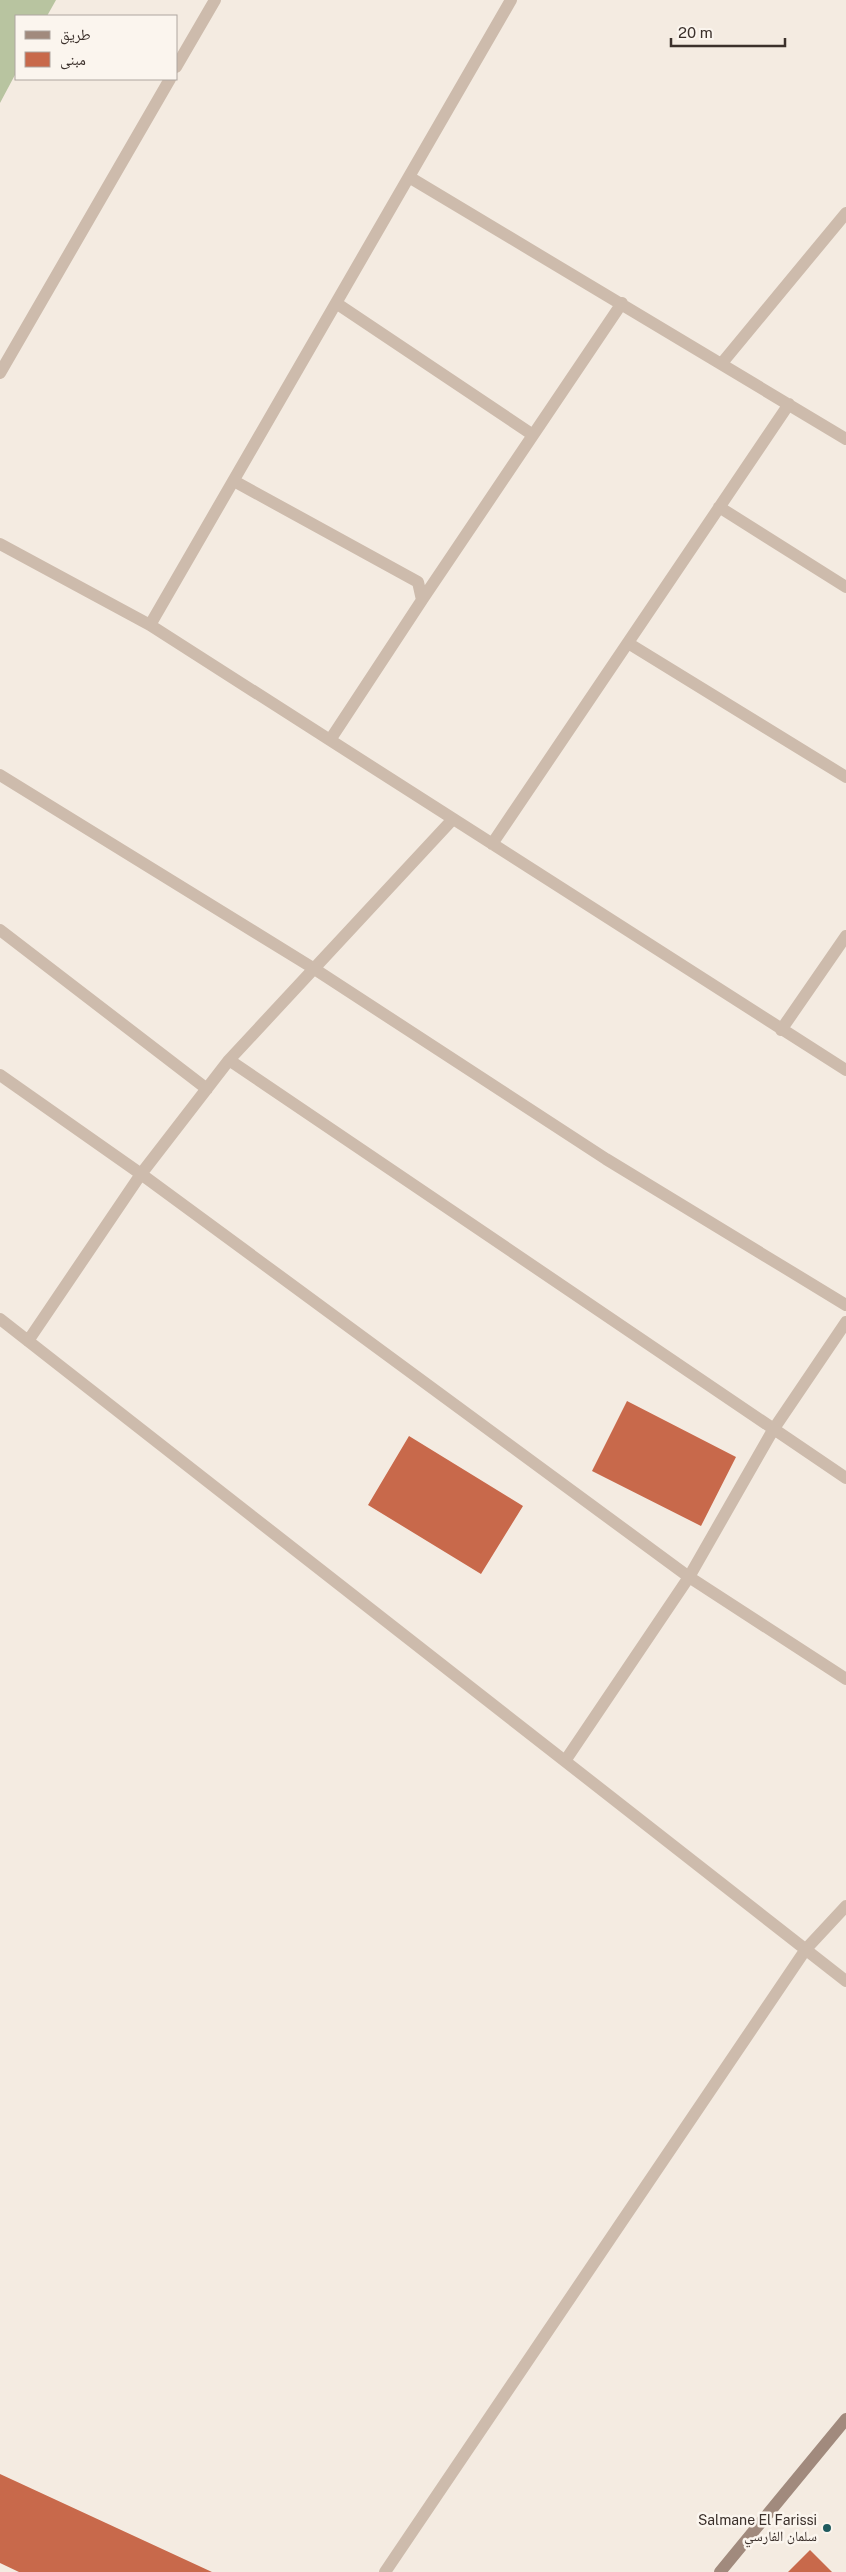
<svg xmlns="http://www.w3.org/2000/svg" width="846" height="2572" font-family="'Public Sans','Noto Naskh Arabic',sans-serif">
  <rect width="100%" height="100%" fill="#f4ebe1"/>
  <path fill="#b8c4a0" d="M 0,0 L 56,0 L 47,16 L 16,16 L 16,73 L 0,103 Z"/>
  <path fill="#c8694b" d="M 627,1401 L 736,1457 L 701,1526 L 592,1471 Z
    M 409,1436 L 523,1506 L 481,1574 L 368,1505 Z
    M 0,2474 L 212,2572 L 19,2572 L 0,2563 Z
    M 810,2550 L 832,2572 L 788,2572 Z"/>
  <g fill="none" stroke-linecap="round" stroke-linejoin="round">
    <path stroke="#cdbbac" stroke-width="12" d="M 176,67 L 215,0
      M 409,177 L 846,439
      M 336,303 L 533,435
      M 722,363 L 846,213
      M 0,373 L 170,79
      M 234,481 L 418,582 L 422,600 L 330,740
      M 719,507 L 846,587
      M 0,544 L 150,625 L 846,1070
      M 422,600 L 622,303
      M 150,625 L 511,0
      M 628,643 L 846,777
      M 0,775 L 313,968 L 606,1159 L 846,1305
      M 492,844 L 789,404
      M 0,930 L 207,1089
      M 781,1030 L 846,936
      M 229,1060 L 846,1478
      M 0,1075 L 141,1174 L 689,1577 L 846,1679
      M 0,1319 L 846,1981
      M 28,1341 L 141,1174 L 229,1060 L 453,819
      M 565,1761 L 689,1577 L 773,1430 L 846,1322
      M 385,2572 L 806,1949 L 846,1906"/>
    <path stroke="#a18a7d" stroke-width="12" d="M 720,2572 L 846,2419"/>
  </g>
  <circle fill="#1f5a5e" stroke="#fbf5ee" stroke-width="2" cx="827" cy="2528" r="5"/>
  <g text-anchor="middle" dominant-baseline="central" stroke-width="5" stroke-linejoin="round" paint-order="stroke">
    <g font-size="14" fill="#3b302b" stroke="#fbf5ee" text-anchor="end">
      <text x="817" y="2520">Salmane El Farissi<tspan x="817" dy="16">سلمان الفارسي</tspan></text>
    </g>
  </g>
  <rect x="15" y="15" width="162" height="65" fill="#fbf5ee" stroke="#aea6a0"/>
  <rect x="25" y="31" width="25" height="8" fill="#a18a7d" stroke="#aea6a0"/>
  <text x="60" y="40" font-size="15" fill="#3b302b">طريق</text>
  <rect x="25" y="52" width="25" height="15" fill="#c8694b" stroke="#aea6a0"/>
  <text x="60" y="65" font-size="15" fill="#3b302b">مبنى</text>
  <path d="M671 38v8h114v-8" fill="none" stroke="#3b302b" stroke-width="2.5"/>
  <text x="678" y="38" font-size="15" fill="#3b302b" stroke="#fbf5ee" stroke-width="4" paint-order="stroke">20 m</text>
</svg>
